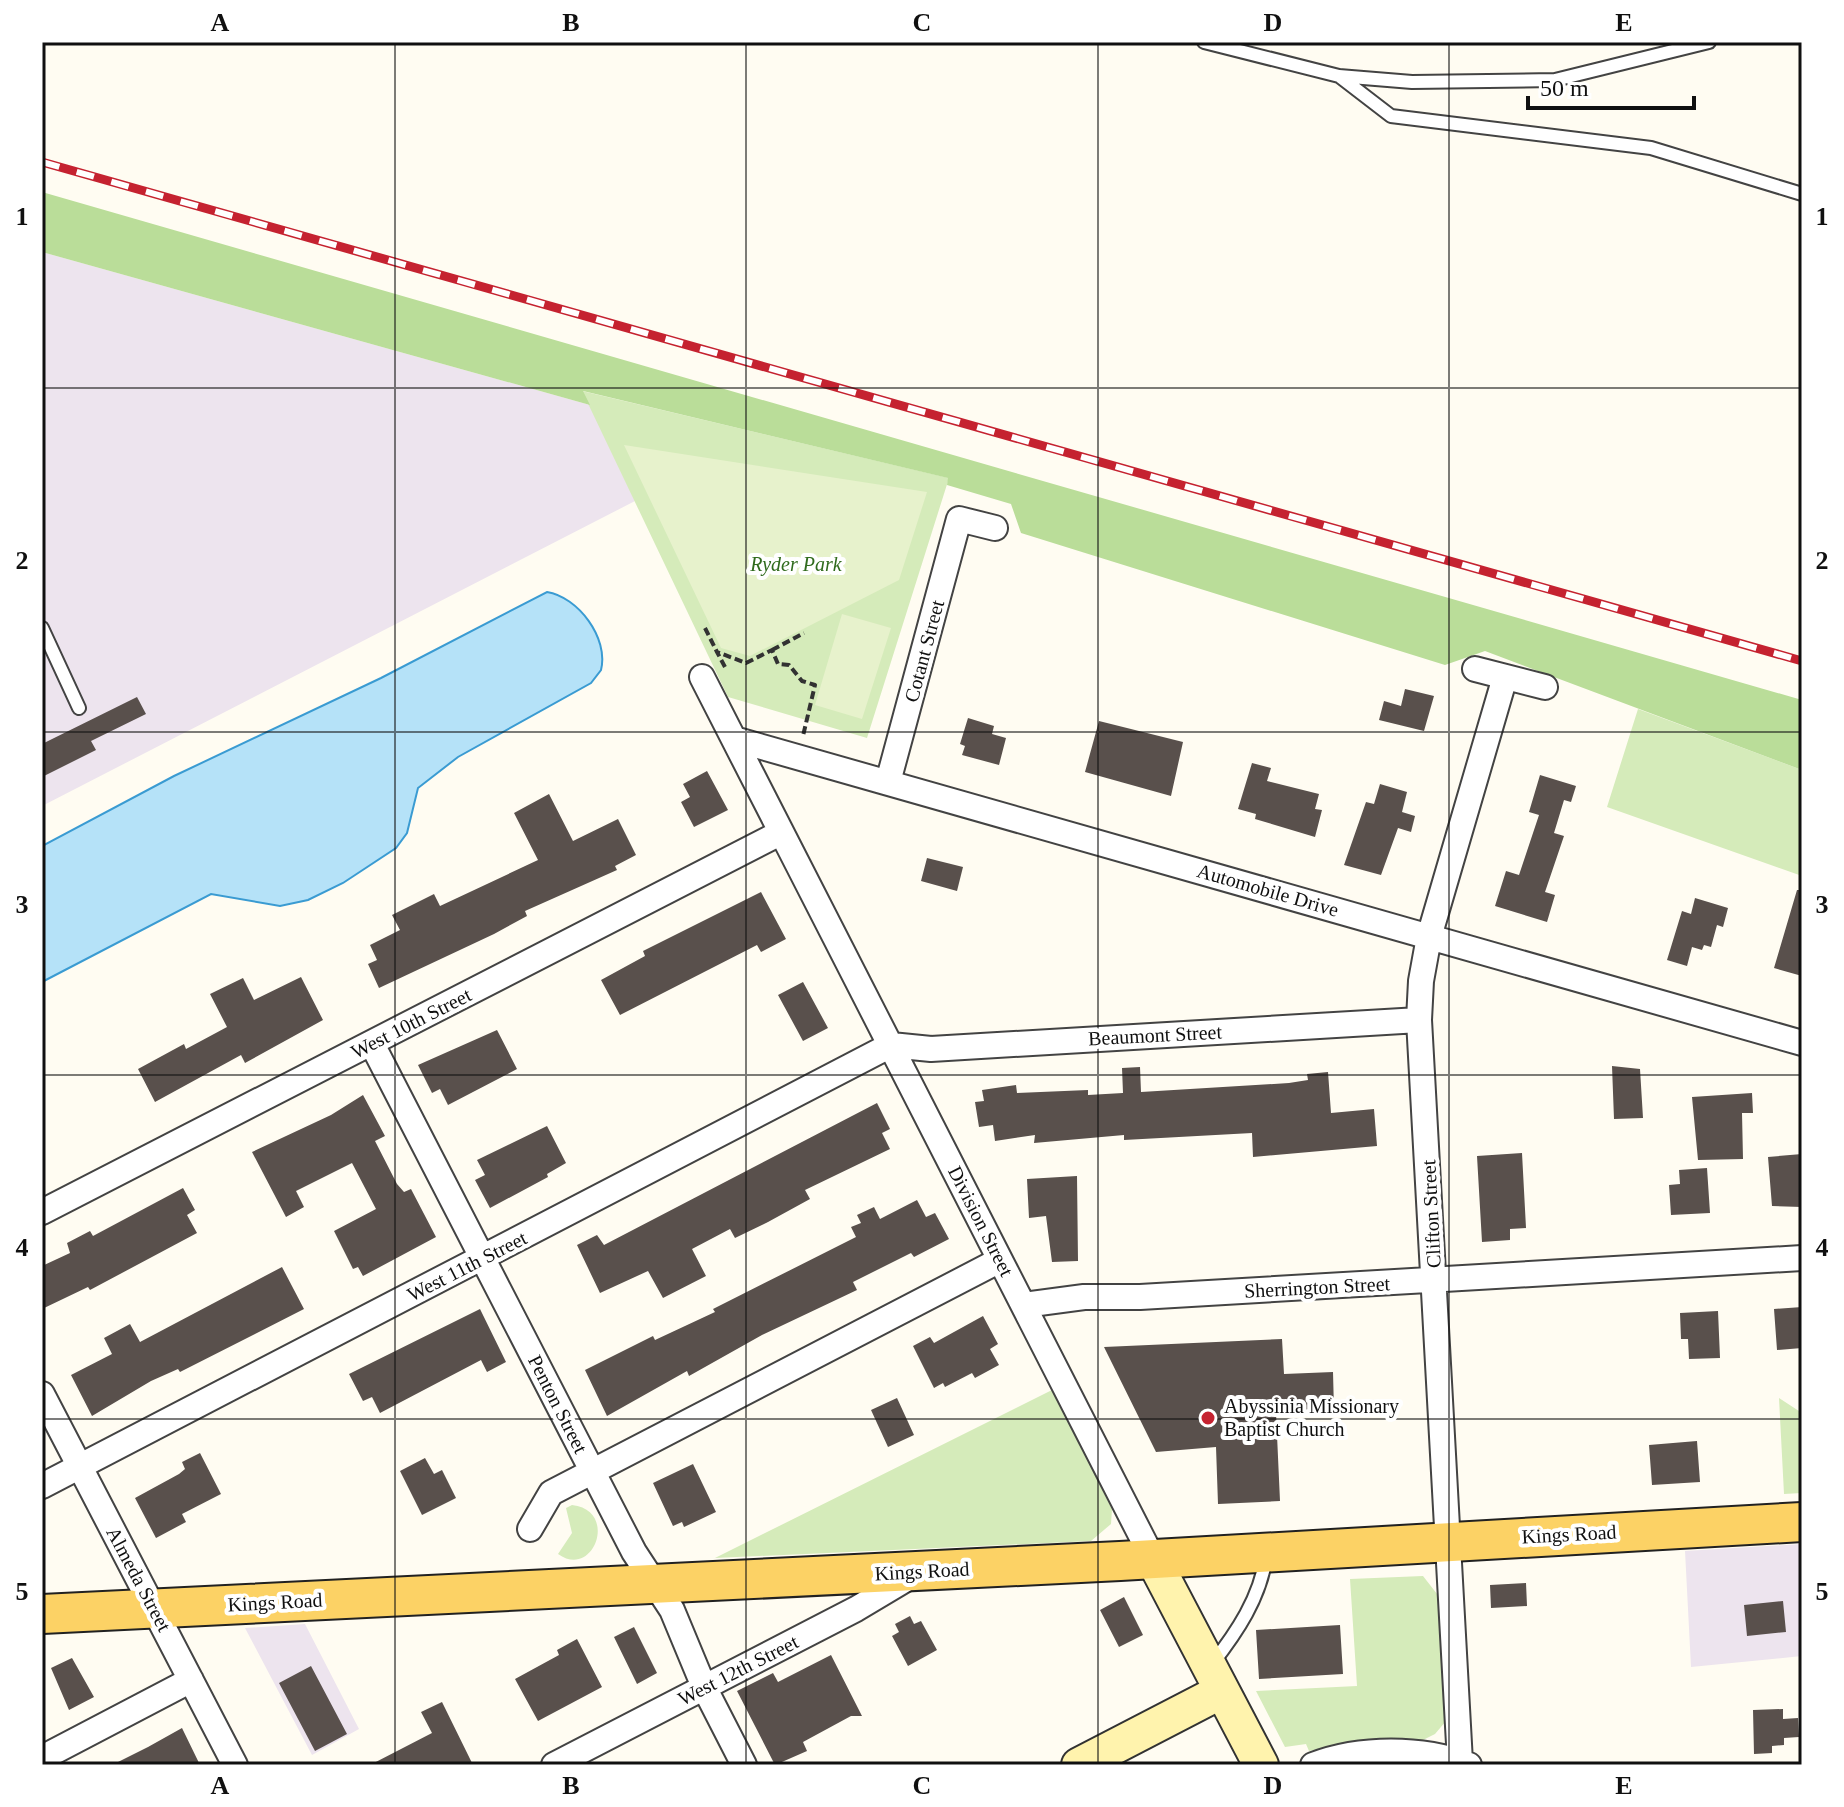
<svg xmlns="http://www.w3.org/2000/svg" width="1844" height="1807" font-family="Georgia,serif">
  <rect width="100%" height="100%" fill="#fffcf2"/>
  <path fill="#ede4ee" d="M 42,252 L 590,405 L 635,501 L 42,806 Z
    M 1802,1544 L 1802,1656 L 1691,1667 L 1685,1551 Z
    M 305,1624 L 359,1729 L 312,1755 L 245,1628 Z"/>
  <path fill="#d5ebba" d="M 582,391 L 949,478 L 867,738 L 728,697 Z
    M 1638,709 L 1802,770 L 1802,876 L 1607,807 Z
    M 1052,1390 L 1112,1509 L 1111,1524 L 1091,1541 L 715,1558 Z
    M 1779,1398 L 1802,1413 L 1802,1493 L 1784,1494 Z
    M 572,1505 C 619,1510 594,1580 558,1554 L 572,1533 L 566,1508 Z
    M 1423,1576 L 1441,1599 L 1446,1721 L 1435,1734 L 1423,1740 L 1361,1741 L 1309,1751 L 1306,1744 L 1285,1747 L 1256,1691 L 1357,1686 L 1350,1579 Z"/>
  <path fill="#badd99" d="M 42,192 L 1802,700 L 1802,770 L 1485,651 L 1445,665 L 1021,533 L 1011,504 L 947,485 L 948,478 L 583,391 L 590,405 L 42,252 Z"/>
  <path fill="#e7f2cc" d="M 624,445 L 927,492 L 899,580 L 750,656 L 721,648 Z
    M 842,614 L 891,628 L 862,719 L 815,705 Z"/>
  <path fill="#b5e2f8" stroke="#3a9bd2" stroke-width="2" d="M 547,592 C 578,597 609,638 601,670 L 591,683 L 458,757 L 418,788 L 407,833 L 396,848 L 343,883 L 308,900 L 280,906 L 211,894 L 42,982 L 42,846 L 174,776 L 381,678 Z"/>
  <path fill="#59504c" d="M 1405,689 L 1434,696 L 1424,731 L 1379,720 L 1384,701 L 1401,706 Z
    M 137,697 L 146,714 L 91,741 L 96,750 L 42,777 L 42,744 Z
    M 968,718 L 994,726 L 992,734 L 1006,738 L 999,765 L 962,755 L 965,746 L 960,744 Z
    M 1099,721 L 1183,742 L 1171,796 L 1085,772 Z
    M 1252,763 L 1271,768 L 1267,781 L 1319,794 L 1315,809 L 1322,810 L 1315,837 L 1255,819 L 1256,814 L 1238,809 Z
    M 707,771 L 728,810 L 694,827 L 681,802 L 690,797 L 683,784 Z
    M 1540,775 L 1576,786 L 1571,802 L 1564,800 L 1554,833 L 1564,836 L 1545,892 L 1555,895 L 1547,922 L 1495,906 L 1506,871 L 1519,875 L 1539,815 L 1529,812 Z
    M 1380,784 L 1407,792 L 1402,812 L 1415,816 L 1411,832 L 1398,828 L 1381,875 L 1344,865 L 1366,802 L 1374,804 Z
    M 549,794 L 573,841 L 618,819 L 636,855 L 615,866 L 617,870 L 525,911 L 527,916 L 494,934 L 379,988 L 368,964 L 377,960 L 370,945 L 400,930 L 392,915 L 434,894 L 440,906 L 538,860 L 514,813 Z
    M 927,858 L 963,867 L 957,891 L 921,881 Z
    M 1797,890 L 1802,890 L 1802,976 L 1774,968 Z
    M 761,892 L 786,939 L 761,952 L 757,945 L 620,1015 L 601,980 L 645,956 L 643,951 Z
    M 1695,898 L 1728,908 L 1723,927 L 1717,925 L 1711,947 L 1704,945 L 1702,950 L 1692,947 L 1687,966 L 1667,960 L 1682,911 L 1691,914 Z
    M 301,977 L 323,1020 L 245,1063 L 241,1055 L 155,1102 L 138,1069 L 184,1044 L 186,1049 L 227,1027 L 210,994 L 243,978 L 254,1000 Z
    M 803,982 L 828,1028 L 803,1041 L 778,995 Z
    M 497,1030 L 517,1069 L 448,1105 L 440,1089 L 432,1093 L 418,1065 Z
    M 1612,1066 L 1640,1069 L 1643,1118 L 1614,1119 Z
    M 1140,1067 L 1141,1092 L 1289,1083 L 1308,1080 L 1307,1074 L 1328,1072 L 1331,1113 L 1374,1109 L 1377,1146 L 1253,1157 L 1252,1133 L 1124,1140 L 1124,1135 L 1034,1143 L 1035,1135 L 995,1141 L 993,1125 L 979,1127 L 975,1102 L 984,1101 L 982,1090 L 1016,1085 L 1017,1093 L 1088,1090 L 1088,1095 L 1123,1093 L 1122,1068 Z
    M 1752,1093 L 1753,1113 L 1742,1113 L 1743,1159 L 1698,1160 L 1692,1097 Z
    M 363,1095 L 385,1136 L 375,1141 L 397,1184 L 404,1192 L 411,1189 L 436,1237 L 363,1276 L 358,1267 L 353,1269 L 334,1231 L 376,1209 L 352,1163 L 296,1191 L 304,1207 L 286,1217 L 252,1152 L 331,1115 Z
    M 877,1103 L 890,1129 L 882,1133 L 890,1149 L 805,1190 L 810,1199 L 768,1222 L 735,1238 L 730,1229 L 692,1249 L 706,1276 L 663,1298 L 648,1271 L 600,1293 L 577,1245 L 597,1235 L 604,1245 Z
    M 547,1126 L 566,1163 L 547,1174 L 548,1177 L 490,1208 L 475,1180 L 485,1175 L 477,1160 Z
    M 1522,1153 L 1526,1228 L 1510,1229 L 1510,1240 L 1482,1242 L 1477,1156 Z
    M 1802,1154 L 1802,1207 L 1772,1206 L 1768,1157 Z
    M 1707,1168 L 1710,1213 L 1671,1215 L 1669,1185 L 1680,1184 L 1679,1170 Z
    M 1077,1176 L 1078,1261 L 1052,1262 L 1046,1216 L 1029,1218 L 1027,1179 Z
    M 183,1188 L 195,1210 L 187,1215 L 197,1233 L 90,1290 L 88,1287 L 42,1309 L 42,1266 L 70,1253 L 67,1243 L 90,1231 L 93,1236 Z
    M 917,1200 L 926,1217 L 935,1213 L 949,1239 L 914,1257 L 911,1253 L 853,1282 L 857,1290 L 762,1335 L 689,1376 L 687,1371 L 607,1416 L 585,1370 L 653,1336 L 655,1340 L 715,1312 L 713,1309 L 856,1237 L 851,1227 L 861,1223 L 857,1215 L 874,1207 L 880,1219 Z
    M 282,1267 L 304,1309 L 180,1372 L 178,1369 L 151,1381 L 92,1416 L 71,1375 L 112,1354 L 104,1338 L 130,1324 L 140,1342 Z
    M 1802,1307 L 1802,1348 L 1777,1350 L 1774,1309 Z
    M 480,1309 L 506,1362 L 487,1372 L 481,1360 L 380,1413 L 372,1397 L 363,1401 L 349,1374 Z
    M 1718,1311 L 1720,1358 L 1689,1359 L 1688,1339 L 1681,1339 L 1680,1313 Z
    M 983,1316 L 998,1344 L 990,1349 L 999,1365 L 975,1378 L 972,1373 L 945,1387 L 943,1383 L 934,1388 L 913,1346 L 930,1337 L 934,1343 Z
    M 1282,1339 L 1284,1374 L 1333,1372 L 1334,1410 L 1276,1413 L 1280,1501 L 1218,1504 L 1216,1447 L 1156,1452 L 1104,1347 Z
    M 897,1398 L 914,1435 L 888,1447 L 871,1410 Z
    M 1697,1441 L 1700,1482 L 1652,1485 L 1649,1445 Z
    M 200,1453 L 221,1494 L 182,1514 L 186,1522 L 156,1538 L 135,1498 L 179,1474 L 185,1469 L 182,1462 Z
    M 425,1458 L 434,1474 L 442,1470 L 456,1498 L 422,1515 L 400,1471 Z
    M 693,1464 L 716,1512 L 684,1527 L 682,1522 L 673,1526 L 653,1483 Z
    M 1526,1583 L 1527,1606 L 1491,1608 L 1490,1585 Z
    M 1124,1597 L 1143,1635 L 1119,1647 L 1100,1610 Z
    M 1783,1601 L 1786,1632 L 1747,1636 L 1744,1605 Z
    M 910,1616 L 914,1624 L 921,1621 L 937,1650 L 908,1666 L 892,1636 L 899,1632 L 895,1624 Z
    M 1340,1625 L 1343,1674 L 1259,1679 L 1256,1630 Z
    M 634,1627 L 657,1673 L 637,1684 L 614,1637 Z
    M 577,1639 L 602,1687 L 538,1721 L 515,1679 L 559,1655 L 557,1650 Z
    M 831,1655 L 862,1716 L 851,1716 L 803,1742 L 807,1751 L 775,1765 L 737,1691 L 773,1673 L 778,1682 Z
    M 72,1658 L 94,1697 L 69,1710 L 51,1668 Z
    M 311,1666 L 347,1734 L 315,1751 L 279,1683 Z
    M 442,1702 L 473,1765 L 370,1765 L 432,1733 L 421,1712 Z
    M 1783,1709 L 1783,1719 L 1798,1718 L 1799,1737 L 1784,1738 L 1784,1745 L 1772,1746 L 1772,1753 L 1754,1754 L 1753,1710 Z
    M 182,1728 L 200,1765 L 112,1765 L 148,1747 Z"/>
  <g fill="none" stroke-linecap="round" stroke-linejoin="round">
    <defs>
      <path id="lane" d="M 1204,42 L 1339,76 L 1391,116 L 1651,148 L 1802,194
        M 1339,76 L 1412,82 L 1555,80 L 1709,42
        M 42,628 L 79,708
        M 1212,1664 C 1237,1632 1260,1598 1266,1557"/>
      <path id="street" d="M 1475,669 L 1545,687
        M 702,677 L 1153,1559
        M 734,739 L 1802,1043
        M 888,782 L 959,519 L 995,528
        M 372,1044 L 634,1552 L 672,1610 L 704,1687 L 744,1765
        M 42,1212 L 780,833
        M 1024,1305 L 1084,1297 L 1140,1297 L 1802,1258
        M 42,1394 L 235,1765
        M 42,1486 L 891,1045 L 931,1049 L 1419,1020
        M 530,1529 L 551,1493 L 1000,1260
        M 42,1758 L 191,1680
        M 1460,1762 L 1419,1020 L 1421,981 L 1429,937 L 1505,677
        M 554,1765 L 856,1609 L 913,1575
        M 1313,1765 C 1360,1747 1422,1747 1469,1765"/>
      <path id="secondary" d="M 1153,1559 L 1261,1765
        M 1079,1765 L 1222,1691"/>
      <path id="primary" d="M 42,1614 L 1120,1561 L 1802,1522"/>
    </defs>
    <use href="#lane" stroke="#434343" stroke-width="16"/>
    <use href="#street" stroke="#434343" stroke-width="28"/>
    <use href="#secondary" stroke="#323232" stroke-width="38"/>
    <use href="#primary" stroke="#212121" stroke-width="42"/>
    <path stroke="#323232" stroke-width="4" stroke-dasharray="8 4" stroke-linecap="butt" d="M 705,628 L 717,652
      M 772,650 L 804,633
      M 725,667 L 717,652 L 746,663 L 772,650 L 778,664 L 789,665 L 802,681 L 815,685 L 803,736"/>
    <use href="#lane" stroke="#fff" stroke-width="12"/>
    <use href="#street" stroke="#fff" stroke-width="24"/>
    <use href="#secondary" stroke="#fff3ad" stroke-width="34"/>
    <use href="#primary" stroke="#fcd265" stroke-width="38"/>
    <defs>
      <path id="rail" d="M 42,162 L 1802,661"/>
    </defs>
    <use href="#rail" stroke="#c52230" stroke-width="9"/>
    <use href="#rail" stroke="#fff" stroke-width="6" stroke-dasharray="18" stroke-linecap="butt"/>
  </g>
  <path fill="none" stroke="#101010" stroke-width="2" stroke-opacity="0.55" d="M 395,42 L 395,1765M 746,42 L 746,1765M 1098,42 L 1098,1765M 1449,42 L 1449,1765M 42,388 L 1802,388M 42,732 L 1802,732M 42,1075 L 1802,1075M 42,1419 L 1802,1419"/>
  <circle fill="#c52230" stroke="#fff" stroke-width="3" cx="1208" cy="1418" r="8"/>
  <g text-anchor="middle" dominant-baseline="central" stroke-width="8" stroke-linejoin="round" paint-order="stroke">
    <g font-size="20" font-style="italic" fill="#306b1d" stroke="#fff">
      <text x="796" y="564">Ryder Park</text>
    </g>
    <g font-size="20" fill="#101010" stroke="#fff">
      <text transform="translate(924 651) rotate(-75)">Cotant Street</text>
      <text transform="translate(1268 890) rotate(16)">Automobile Drive</text>
      <text transform="translate(411 1023) rotate(-27)">West 10th Street</text>
      <text transform="translate(1155 1035) rotate(-3)">Beaumont Street</text>
      <text transform="translate(1431 1214) rotate(-93)">Clifton Street</text>
      <text transform="translate(981 1221) rotate(63)">Division Street</text>
      <text transform="translate(467 1266) rotate(-27)">West 11th Street</text>
      <text transform="translate(1317 1287) rotate(-3)">Sherrington Street</text>
      <text transform="translate(558 1404) rotate(63)">Penton Street</text>
      <text transform="translate(1569 1534) rotate(-3)">Kings Road</text>
      <text transform="translate(922 1571) rotate(-3)">Kings Road</text>
      <text transform="translate(139 1579) rotate(62)">Almeda Street</text>
      <text transform="translate(275 1602) rotate(-3)">Kings Road</text>
      <text transform="translate(738 1670) rotate(-27)">West 12th Street</text>
    </g>
    <g font-size="20" fill="#101010" stroke="#fff" text-anchor="start">
      <text x="1224" y="1406">Abyssinia Missionary<tspan x="1224" dy="23">Baptist Church</tspan></text>
    </g>
  </g>
  <rect width="1844" height="1807" fill="none" stroke="#ffffff" stroke-width="88"/>
  <path d="M1528 96v12h166v-12" fill="none" stroke="#101010" stroke-width="4"/>
  <text x="1540" y="96" font-size="24" fill="#101010" stroke="#ffffff" stroke-width="6" paint-order="stroke">50 m</text>
  <rect x="44" y="44" width="1756" height="1719" fill="none" stroke="#101010" stroke-width="3"/>
  <g font-size="26" text-anchor="middle" font-weight="bold" fill="#101010">
    <text x="220" y="31">A</text>
    <text x="571" y="31">B</text>
    <text x="922" y="31">C</text>
    <text x="1273" y="31">D</text>
    <text x="1624" y="31">E</text>
    <text x="22" y="225">1</text>
    <text x="1822" y="225">1</text>
    <text x="22" y="569">2</text>
    <text x="1822" y="569">2</text>
    <text x="22" y="913">3</text>
    <text x="1822" y="913">3</text>
    <text x="22" y="1256">4</text>
    <text x="1822" y="1256">4</text>
    <text x="22" y="1600">5</text>
    <text x="1822" y="1600">5</text>
    <text x="220" y="1794">A</text>
    <text x="571" y="1794">B</text>
    <text x="922" y="1794">C</text>
    <text x="1273" y="1794">D</text>
    <text x="1624" y="1794">E</text>
  </g>
</svg>
